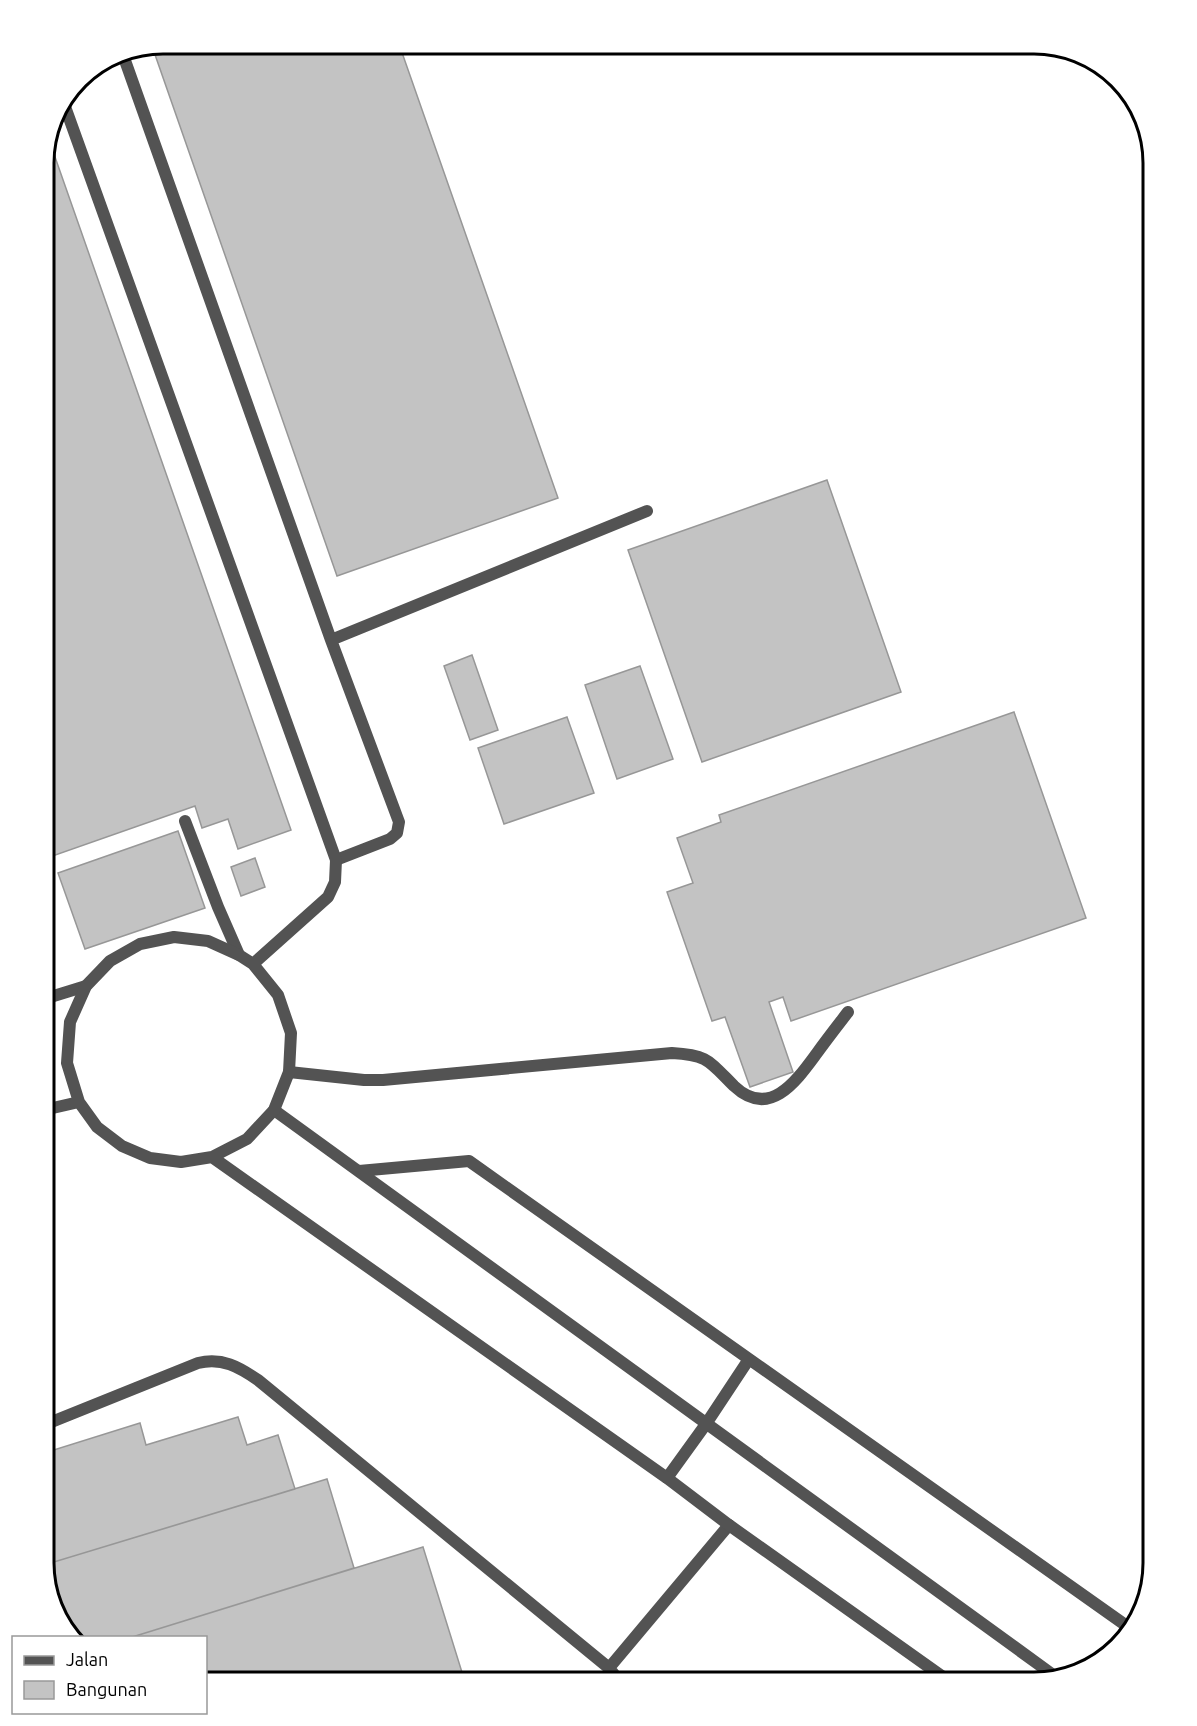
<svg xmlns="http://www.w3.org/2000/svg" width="1197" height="1726" font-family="Ubuntu,sans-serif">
  <rect width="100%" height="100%" fill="#fff"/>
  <path fill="#c3c3c3" stroke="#979797" stroke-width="1.5" d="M 163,44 L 399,44 L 558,498 L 337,576 L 152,46 Z
    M 48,137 L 291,830 L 238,849 L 228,819 L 202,828 L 195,806 L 44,859 L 44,155 Z
    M 827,480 L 901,692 L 702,762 L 628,550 Z
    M 472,655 L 498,730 L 470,740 L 444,666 Z
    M 640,666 L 673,759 L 617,779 L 585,685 Z
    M 1014,712 L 1086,918 L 791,1021 L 783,997 L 769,1002 L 793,1072 L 750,1087 L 725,1017 L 712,1021 L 667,892 L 693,883 L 677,838 L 721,822 L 719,815 Z
    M 567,717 L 594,793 L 504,824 L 478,748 Z
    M 178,831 L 205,908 L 85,949 L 58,873 Z
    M 255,858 L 265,887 L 241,896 L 231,867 Z
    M 238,1417 L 247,1445 L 278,1435 L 295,1489 L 44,1565 L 44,1453 L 140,1423 L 146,1445 Z
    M 327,1479 L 354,1568 L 129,1638 L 74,1638 L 59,1622 L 44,1565 Z
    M 423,1547 L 465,1682 L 206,1682 L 206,1638 L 129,1638 Z"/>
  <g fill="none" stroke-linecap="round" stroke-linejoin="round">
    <path stroke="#535353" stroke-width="12" d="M 122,52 L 331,640 L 399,822 L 397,833 L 390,839 L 336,860
      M 331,640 L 647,511
      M 185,821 L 218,907 L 239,955
      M 44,999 L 86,986
      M 289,1072 L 364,1080 L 383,1080 L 672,1053 C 708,1055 709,1061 734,1086 C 770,1120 797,1080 817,1053 C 827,1039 838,1025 848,1012
      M 274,1110 L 1056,1677
      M 359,1171 L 469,1161 L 1131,1629
      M 44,1425 L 198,1363 C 222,1357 239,1367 258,1380 L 609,1668 L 620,1682
      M 667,1478 L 706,1424 L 749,1359
      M 609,1668 L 729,1525"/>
    <path stroke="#535353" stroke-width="12" d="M 63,101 L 336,860 L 335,882 L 328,897 L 253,964
      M 44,1110 L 79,1102
      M 212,1157 L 247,1139 L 274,1110 L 289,1072 L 291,1033 L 278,995 L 253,964 L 239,955 L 208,941 L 174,937 L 140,944 L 110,961 L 86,986 L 70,1022 L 67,1063 L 79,1102 L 97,1127 L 122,1146 L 150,1158 L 181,1162 L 212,1157 L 667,1478 L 729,1525 L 950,1682"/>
  </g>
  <path d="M0 0H1197V1726H0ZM163 54H1034A109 109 0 0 1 1143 163V1563A109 109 0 0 1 1034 1672H163A109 109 0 0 1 54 1563V163A109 109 0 0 1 163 54Z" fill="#fff" fill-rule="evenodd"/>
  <path fill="none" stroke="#000" stroke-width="3" d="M163 54H1034A109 109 0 0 1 1143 163V1563A109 109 0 0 1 1034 1672H163A109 109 0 0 1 54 1563V163A109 109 0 0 1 163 54Z"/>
  <rect x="12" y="1636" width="195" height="78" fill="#ffffff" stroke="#999999" stroke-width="1.5"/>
  <rect x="24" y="1656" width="30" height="9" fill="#535353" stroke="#999999" stroke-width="1.5"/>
  <text x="66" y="1666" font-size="18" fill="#000000">Jalan</text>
  <rect x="24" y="1681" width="30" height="18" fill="#c3c3c3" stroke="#999999" stroke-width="1.5"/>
  <text x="66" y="1696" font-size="18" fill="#000000">Bangunan</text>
</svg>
